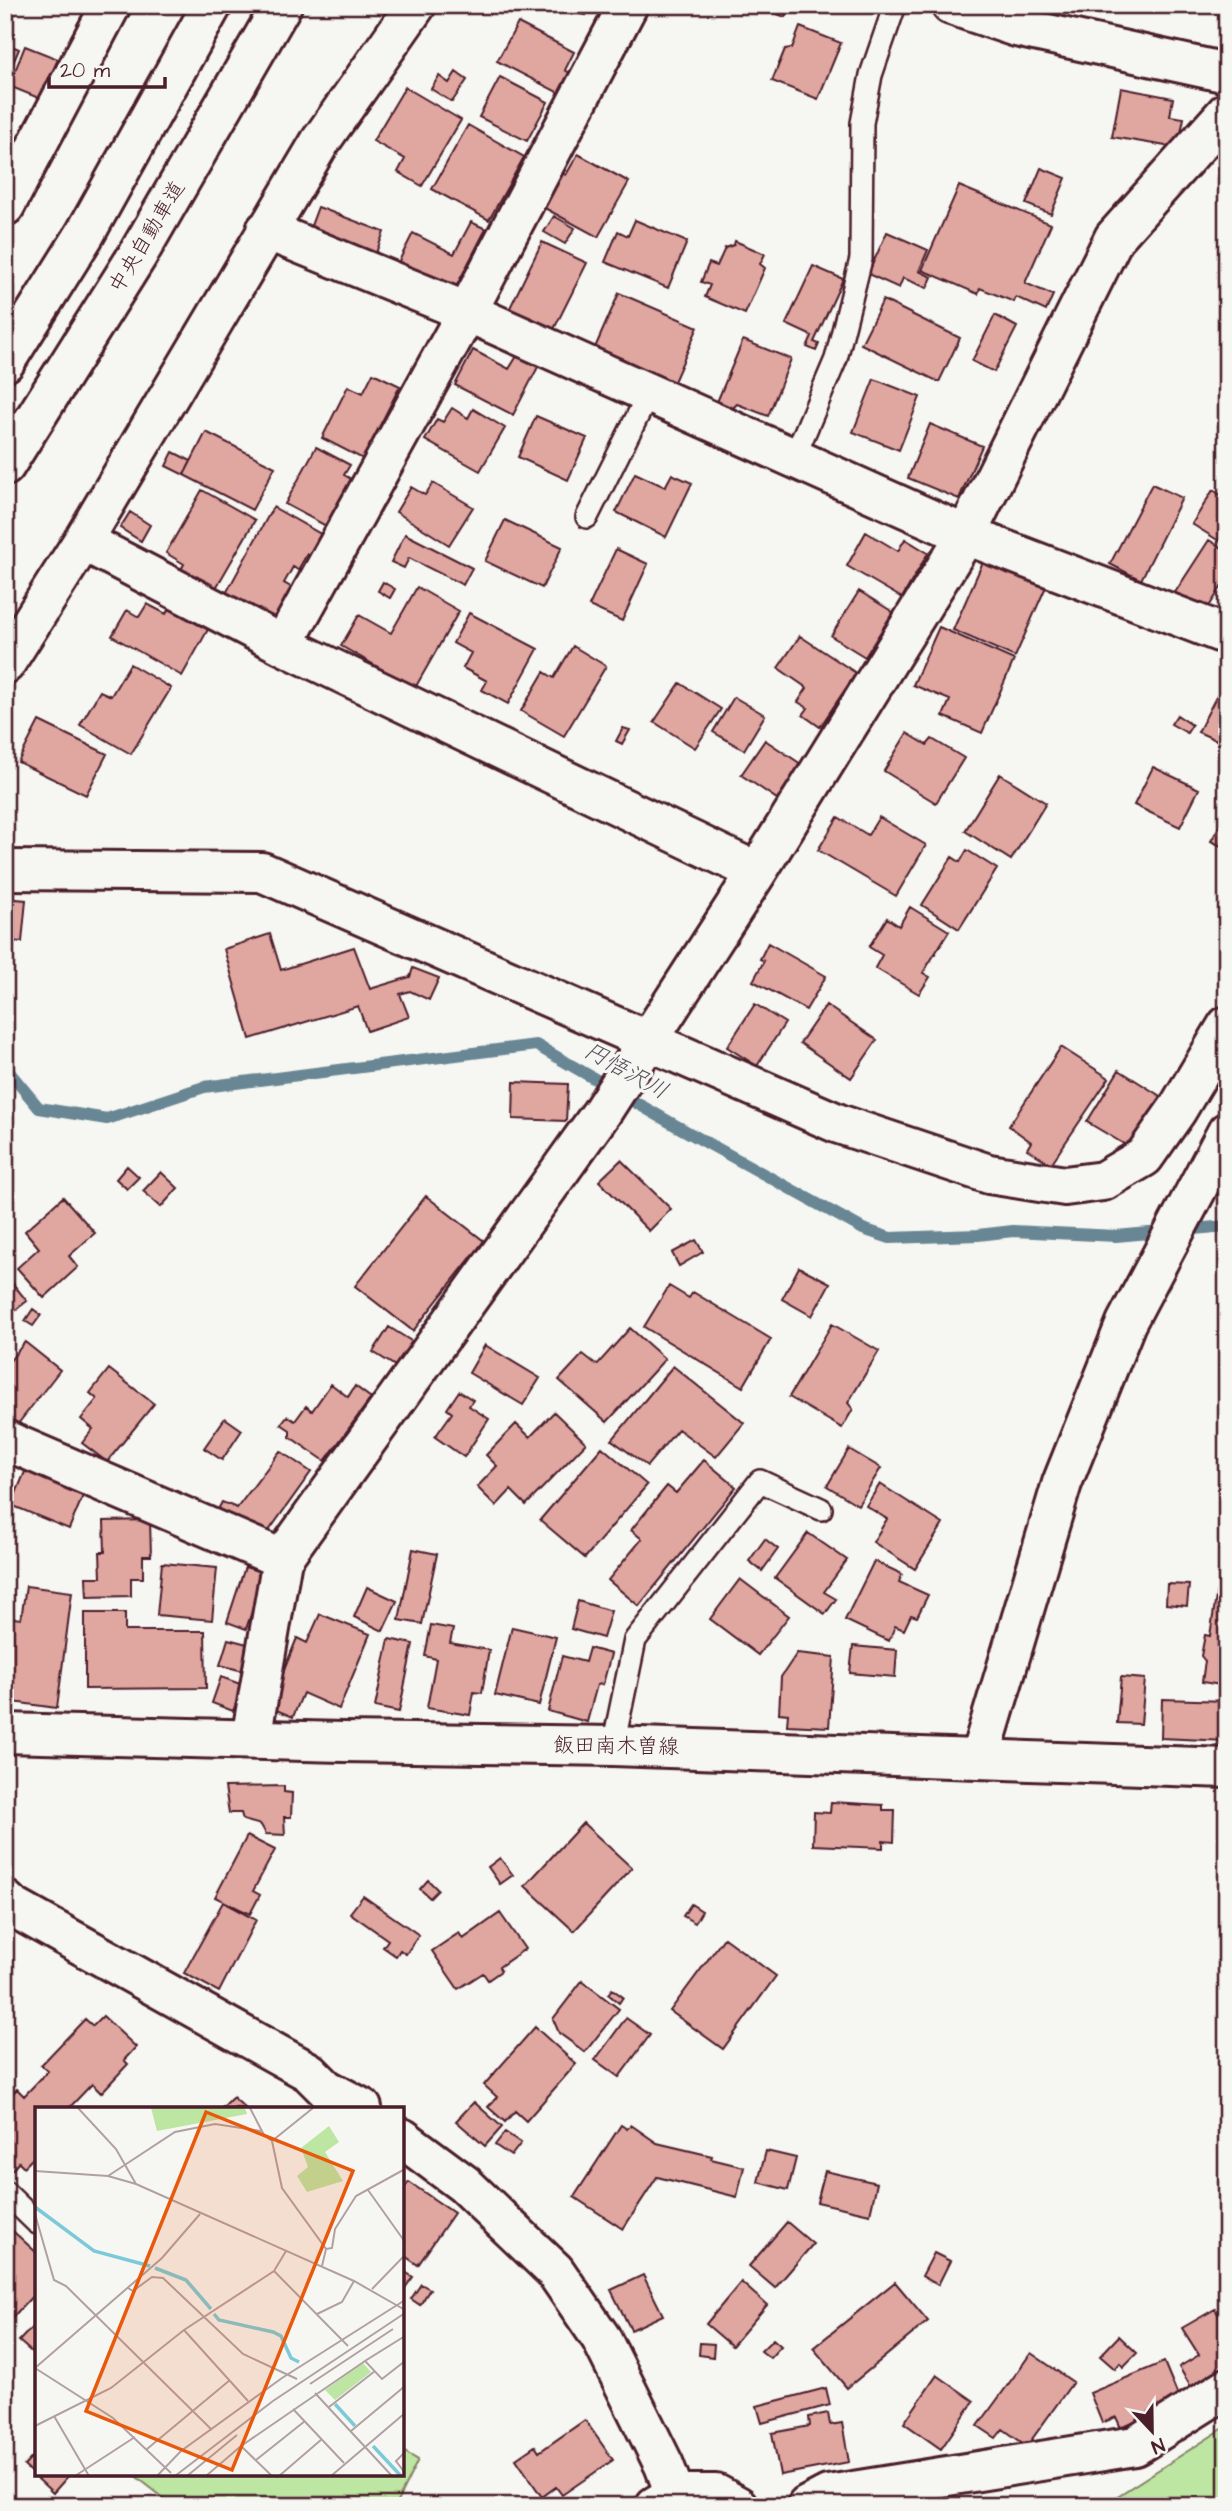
<svg xmlns="http://www.w3.org/2000/svg" width="1232" height="2511" font-family="'Architects Daughter','Klee One',sans-serif">
  <rect width="100%" height="100%" fill="#f6f6f2"/>
  <filter id="ink" filterUnits="userSpaceOnUse"><feTurbulence type="fractalNoise" baseFrequency=".0143" numOctaves="2"/><feDisplacementMap in="SourceGraphic" scale="14" xChannelSelector="R" yChannelSelector="G"/><feConvolveMatrix kernelMatrix="1 2 1 2 8 2 1 2 1" color-interpolation-filters="sRGB"/></filter>
  <g filter="url(#ink)">
    <path fill="#bde6a2" stroke="#848266" stroke-width="2" d="M 1227,2426 L 1227,2506 L 1102,2506 Z
      M 403,2451 L 418,2460 L 395,2506 L 174,2506 L 133,2474 L 402,2474 Z"/>
    <g fill="none" stroke-linecap="round" stroke-linejoin="round">
      <path stroke="#688693" stroke-width="12" d="M 5,1067 L 39,1108 L 107,1119 L 204,1087 L 536,1045 L 673,1124 L 863,1229 L 890,1238 L 978,1235 L 1013,1231 L 1116,1236 L 1227,1226"/>
    </g>
    <path fill="#e0a6a0" stroke="#4a1f2b" stroke-width="2" d="M 522,5 L 610,5 L 609,13 L 587,9 L 586,15 Z
      M 766,5 L 790,5 L 785,17 L 764,9 Z
      M 518,23 L 574,52 L 565,70 L 570,73 L 559,93 L 497,61 Z
      M 800,27 L 841,43 L 818,99 L 772,81 L 785,49 L 792,48 Z
      M 5,43 L 19,49 L 5,82 Z
      M 25,46 L 58,59 L 41,99 L 9,86 Z
      M 456,72 L 467,80 L 452,102 L 431,89 L 439,76 L 449,83 Z
      M 500,77 L 548,102 L 527,141 L 479,117 Z
      M 405,87 L 461,120 L 422,186 L 398,172 L 405,159 L 373,141 Z
      M 1121,88 L 1173,98 L 1170,116 L 1184,118 L 1178,148 L 1112,137 Z
      M 468,125 L 524,157 L 489,220 L 432,189 Z
      M 578,154 L 629,182 L 598,237 L 539,205 L 558,171 L 566,175 Z
      M 1041,168 L 1066,178 L 1051,214 L 1026,204 Z
      M 959,186 L 1051,224 L 1025,283 L 1053,295 L 1046,311 L 1016,297 L 1014,302 L 980,288 L 978,294 L 922,270 Z
      M 318,207 L 384,232 L 372,263 L 306,239 Z
      M 554,216 L 575,228 L 565,244 L 544,232 Z
      M 635,220 L 687,242 L 668,288 L 605,262 L 618,231 L 628,236 Z
      M 471,222 L 486,229 L 453,293 L 397,265 L 413,233 L 454,254 Z
      M 887,232 L 928,250 L 919,271 L 932,277 L 927,288 L 903,278 L 899,288 L 868,274 Z
      M 735,241 L 765,254 L 760,264 L 765,268 L 745,314 L 705,297 L 710,285 L 701,282 L 709,263 L 717,266 L 725,248 L 734,245 Z
      M 542,242 L 587,263 L 552,333 L 508,312 Z
      M 813,266 L 843,279 L 814,342 L 819,344 L 816,351 L 807,347 L 812,336 L 786,324 Z
      M 619,293 L 698,327 L 673,384 L 594,350 Z
      M 883,300 L 960,338 L 939,382 L 861,344 Z
      M 995,315 L 1017,327 L 994,372 L 972,361 Z
      M 743,340 L 791,359 L 768,416 L 737,404 L 733,408 L 717,402 Z
      M 473,350 L 509,369 L 517,356 L 538,367 L 513,415 L 455,385 Z
      M 373,373 L 400,386 L 363,459 L 322,438 L 348,386 L 363,393 Z
      M 874,379 L 920,397 L 899,450 L 853,432 Z
      M 452,408 L 468,418 L 473,409 L 505,428 L 480,471 L 425,440 L 437,419 L 443,422 Z
      M 536,416 L 587,438 L 568,480 L 518,457 Z
      M 930,424 L 982,446 L 959,499 L 908,478 Z
      M 206,432 L 275,467 L 252,510 L 184,475 Z
      M 316,447 L 350,465 L 344,475 L 351,479 L 326,526 L 285,504 Z
      M 173,452 L 191,461 L 184,475 L 166,466 Z
      M 635,473 L 665,487 L 672,474 L 692,483 L 666,537 L 616,512 Z
      M 433,483 L 473,507 L 449,545 L 396,512 L 411,487 L 425,495 Z
      M 1152,484 L 1182,498 L 1141,580 L 1110,564 Z
      M 202,490 L 255,520 L 212,595 L 178,575 L 184,564 L 166,553 Z
      M 1213,490 L 1227,499 L 1227,546 L 1192,524 Z
      M 273,507 L 324,536 L 312,558 L 307,554 L 298,570 L 293,567 L 284,583 L 298,591 L 277,627 L 224,597 Z
      M 130,512 L 150,525 L 141,541 L 120,528 Z
      M 505,520 L 562,547 L 542,588 L 485,561 Z
      M 866,532 L 898,551 L 905,539 L 928,553 L 902,598 L 847,566 Z
      M 405,534 L 472,568 L 463,585 L 409,558 L 404,568 L 391,562 Z
      M 1209,540 L 1227,551 L 1227,578 L 1205,613 L 1174,594 Z
      M 616,549 L 648,564 L 622,621 L 589,606 Z
      M 986,555 L 1048,582 L 1015,657 L 953,630 Z
      M 383,582 L 395,589 L 390,598 L 378,591 Z
      M 417,587 L 459,611 L 415,688 L 341,646 L 359,615 L 391,633 Z
      M 859,591 L 893,612 L 865,657 L 831,636 Z
      M 147,604 L 166,614 L 171,604 L 210,626 L 182,676 L 112,636 L 127,610 L 139,617 Z
      M 469,613 L 538,649 L 508,704 L 482,690 L 487,681 L 463,668 L 471,653 L 453,643 Z
      M 939,627 L 1014,660 L 982,733 L 943,716 L 950,700 L 913,685 Z
      M 800,636 L 856,673 L 820,727 L 803,715 L 808,708 L 798,702 L 807,688 L 778,668 Z
      M 573,646 L 606,666 L 564,736 L 521,711 L 544,672 L 554,678 Z
      M 130,664 L 171,688 L 131,754 L 80,725 L 100,691 L 111,696 Z
      M 680,683 L 721,709 L 695,748 L 654,722 Z
      M 1217,695 L 1227,699 L 1227,745 L 1198,732 Z
      M 734,697 L 765,715 L 744,750 L 713,732 Z
      M 1177,715 L 1192,725 L 1187,733 L 1171,724 Z
      M 39,721 L 107,754 L 86,795 L 18,762 Z
      M 623,728 L 630,730 L 622,744 L 616,741 Z
      M 907,733 L 927,745 L 932,739 L 964,758 L 936,803 L 884,771 Z
      M 765,740 L 801,764 L 777,799 L 741,775 Z
      M 1153,767 L 1199,789 L 1180,827 L 1134,805 Z
      M 1000,774 L 1046,803 L 1011,860 L 965,831 Z
      M 1227,813 L 1227,849 L 1211,841 Z
      M 838,817 L 868,835 L 879,817 L 926,845 L 896,896 L 818,850 Z
      M 967,850 L 997,869 L 959,929 L 922,905 L 952,857 L 960,862 Z
      M 5,898 L 26,900 L 22,942 L 5,941 Z
      M 910,907 L 949,931 L 923,973 L 930,977 L 919,994 L 875,968 L 882,955 L 869,947 L 887,918 L 899,926 Z
      M 270,934 L 281,970 L 354,947 L 370,989 L 410,977 L 413,968 L 439,978 L 429,1000 L 410,991 L 400,994 L 409,1017 L 367,1031 L 358,1006 L 250,1039 L 224,949 Z
      M 768,943 L 826,976 L 806,1010 L 753,981 L 764,961 L 760,959 Z
      M 755,1004 L 785,1023 L 757,1066 L 727,1047 Z
      M 826,1005 L 877,1040 L 851,1078 L 800,1043 Z
      M 1061,1047 L 1109,1078 L 1051,1164 L 1027,1149 L 1031,1142 L 1009,1126 Z
      M 1119,1070 L 1165,1099 L 1129,1147 L 1087,1122 Z
      M 514,1082 L 568,1084 L 566,1121 L 513,1119 Z
      M 621,1160 L 671,1209 L 649,1231 L 599,1181 Z
      M 127,1166 L 139,1177 L 127,1189 L 116,1179 Z
      M 161,1172 L 178,1188 L 161,1207 L 143,1191 Z
      M 426,1196 L 484,1241 L 413,1331 L 355,1286 Z
      M 63,1197 L 95,1233 L 69,1256 L 78,1267 L 44,1298 L 17,1268 L 39,1248 L 25,1231 Z
      M 696,1240 L 703,1252 L 679,1266 L 672,1253 Z
      M 799,1267 L 830,1283 L 812,1316 L 782,1299 Z
      M 5,1274 L 27,1301 L 5,1318 Z
      M 669,1286 L 689,1298 L 693,1292 L 771,1339 L 743,1387 L 644,1327 Z
      M 33,1309 L 41,1315 L 33,1326 L 25,1321 Z
      M 832,1324 L 879,1351 L 848,1403 L 853,1409 L 842,1428 L 789,1397 Z
      M 389,1327 L 416,1344 L 400,1369 L 373,1352 Z
      M 630,1328 L 665,1359 L 607,1422 L 559,1380 L 583,1354 L 597,1365 Z
      M 25,1342 L 60,1370 L 14,1429 L 5,1423 L 5,1367 Z
      M 485,1345 L 540,1378 L 523,1405 L 469,1373 Z
      M 673,1366 L 744,1423 L 716,1457 L 678,1429 L 647,1466 L 612,1440 Z
      M 109,1369 L 154,1404 L 107,1462 L 82,1443 L 93,1429 L 81,1419 L 97,1399 L 90,1393 Z
      M 331,1384 L 348,1397 L 355,1386 L 371,1398 L 325,1461 L 290,1437 L 290,1430 L 281,1424 L 287,1416 L 295,1421 L 306,1406 L 312,1411 Z
      M 459,1391 L 473,1400 L 469,1406 L 489,1419 L 464,1457 L 435,1437 L 452,1413 L 447,1409 Z
      M 554,1412 L 586,1443 L 526,1505 L 511,1490 L 496,1506 L 477,1487 L 497,1466 L 486,1455 L 516,1424 L 530,1437 Z
      M 225,1418 L 242,1430 L 222,1460 L 204,1448 Z
      M 602,1447 L 647,1485 L 585,1558 L 540,1520 Z
      M 849,1449 L 881,1468 L 858,1505 L 827,1486 Z
      M 280,1451 L 311,1472 L 266,1535 L 215,1515 L 222,1502 L 237,1508 Z
      M 704,1460 L 736,1487 L 639,1606 L 608,1580 L 642,1539 L 631,1530 L 667,1486 L 676,1493 Z
      M 27,1467 L 85,1491 L 69,1529 L 11,1505 Z
      M 880,1484 L 943,1524 L 915,1569 L 873,1542 L 887,1519 L 866,1506 Z
      M 150,1520 L 151,1556 L 143,1556 L 143,1578 L 131,1578 L 131,1596 L 87,1597 L 86,1577 L 101,1577 L 100,1552 L 105,1552 L 104,1521 Z
      M 808,1533 L 847,1560 L 824,1592 L 836,1599 L 825,1614 L 775,1578 Z
      M 765,1539 L 778,1549 L 762,1571 L 749,1561 Z
      M 413,1549 L 437,1554 L 422,1624 L 399,1620 Z
      M 874,1561 L 902,1574 L 899,1582 L 928,1595 L 917,1617 L 911,1615 L 904,1630 L 895,1626 L 889,1641 L 845,1620 Z
      M 162,1563 L 217,1568 L 212,1620 L 157,1615 Z
      M 245,1567 L 265,1573 L 246,1629 L 227,1622 Z
      M 740,1579 L 789,1616 L 758,1655 L 710,1619 Z
      M 1218,1583 L 1227,1585 L 1227,1686 L 1202,1682 L 1205,1661 L 1201,1656 L 1205,1635 L 1210,1636 Z
      M 1167,1584 L 1189,1585 L 1187,1606 L 1166,1604 Z
      M 26,1586 L 72,1592 L 57,1708 L 5,1701 L 5,1617 L 21,1619 Z
      M 367,1587 L 397,1601 L 383,1631 L 354,1617 Z
      M 578,1601 L 611,1611 L 603,1638 L 571,1629 Z
      M 85,1613 L 125,1613 L 125,1631 L 205,1631 L 206,1688 L 85,1689 Z
      M 320,1614 L 370,1634 L 339,1709 L 303,1693 L 293,1717 L 269,1707 L 297,1638 L 307,1643 Z
      M 431,1625 L 453,1629 L 450,1643 L 489,1650 L 482,1693 L 474,1692 L 470,1715 L 427,1708 L 436,1659 L 425,1656 Z
      M 512,1627 L 556,1637 L 539,1705 L 495,1695 Z
      M 228,1639 L 251,1645 L 243,1671 L 220,1665 Z
      M 389,1639 L 413,1644 L 399,1712 L 375,1707 Z
      M 853,1646 L 897,1650 L 895,1677 L 850,1673 Z
      M 589,1648 L 611,1654 L 603,1684 L 597,1685 L 587,1722 L 548,1711 L 562,1656 L 585,1662 Z
      M 797,1653 L 834,1657 L 829,1727 L 787,1725 L 788,1714 L 779,1713 L 781,1677 Z
      M 221,1677 L 243,1685 L 233,1711 L 212,1703 Z
      M 1121,1677 L 1145,1679 L 1141,1724 L 1117,1723 Z
      M 1162,1699 L 1227,1701 L 1227,1741 L 1161,1738 Z
      M 284,1786 L 284,1792 L 292,1793 L 291,1817 L 284,1817 L 285,1835 L 266,1834 L 261,1825 L 243,1820 L 241,1813 L 229,1813 L 225,1787 Z
      M 831,1802 L 883,1805 L 883,1810 L 895,1810 L 894,1842 L 883,1841 L 883,1848 L 813,1845 L 814,1812 L 830,1813 Z
      M 583,1823 L 632,1868 L 574,1931 L 525,1886 Z
      M 247,1836 L 275,1850 L 253,1891 L 260,1895 L 250,1914 L 215,1897 Z
      M 500,1858 L 513,1875 L 500,1884 L 488,1867 Z
      M 428,1880 L 438,1890 L 430,1898 L 420,1889 Z
      M 363,1896 L 419,1935 L 406,1954 L 400,1950 L 396,1956 L 383,1947 L 388,1940 L 350,1913 Z
      M 223,1902 L 256,1920 L 219,1992 L 184,1973 Z
      M 691,1904 L 702,1911 L 695,1923 L 683,1916 Z
      M 500,1913 L 525,1949 L 499,1967 L 501,1971 L 488,1980 L 483,1973 L 458,1989 L 432,1951 L 459,1933 L 463,1939 Z
      M 724,1938 L 776,1976 L 723,2049 L 670,2011 Z
      M 582,1981 L 619,2009 L 585,2052 L 559,2033 L 553,2019 Z
      M 612,1989 L 623,1997 L 619,2003 L 608,1994 Z
      M 103,2016 L 136,2047 L 124,2060 L 128,2064 L 101,2093 L 92,2084 L 69,2108 L 37,2108 L 37,2154 L 24,2167 L 19,2162 L 12,2170 L 5,2164 L 5,2101 L 17,2089 L 24,2096 L 48,2071 L 41,2065 L 85,2019 L 93,2026 Z
      M 626,2018 L 650,2035 L 619,2077 L 595,2060 Z
      M 535,2027 L 576,2064 L 526,2121 L 515,2111 L 505,2122 L 488,2107 L 497,2097 L 484,2085 Z
      M 233,2097 L 245,2108 L 222,2108 Z
      M 474,2102 L 502,2127 L 485,2146 L 456,2121 Z
      M 621,2125 L 627,2129 L 631,2125 L 657,2143 L 712,2156 L 711,2159 L 744,2167 L 737,2197 L 657,2177 L 623,2229 L 574,2197 Z
      M 505,2132 L 521,2143 L 511,2156 L 495,2145 Z
      M 766,2151 L 796,2158 L 788,2190 L 758,2182 Z
      M 825,2171 L 877,2183 L 870,2214 L 817,2202 Z
      M 409,2182 L 454,2213 L 418,2265 L 402,2254 L 402,2245 L 405,2241 L 402,2239 L 402,2191 Z
      M 787,2222 L 813,2244 L 775,2288 L 749,2266 Z
      M 5,2224 L 37,2253 L 37,2291 L 11,2319 L 5,2314 Z
      M 934,2253 L 950,2261 L 938,2285 L 922,2276 Z
      M 402,2270 L 413,2277 L 402,2292 Z
      M 643,2275 L 663,2315 L 631,2330 L 611,2290 Z
      M 741,2282 L 767,2305 L 732,2346 L 706,2324 Z
      M 895,2282 L 928,2321 L 847,2388 L 813,2348 Z
      M 421,2284 L 430,2289 L 420,2305 L 411,2299 Z
      M 1215,2309 L 1227,2328 L 1227,2372 L 1194,2392 L 1179,2367 L 1199,2355 L 1182,2328 Z
      M 37,2322 L 37,2357 L 19,2341 Z
      M 1119,2336 L 1137,2353 L 1123,2367 L 1120,2363 L 1115,2369 L 1100,2356 Z
      M 773,2339 L 781,2346 L 770,2358 L 761,2351 Z
      M 700,2343 L 714,2344 L 713,2357 L 699,2355 Z
      M 1031,2353 L 1073,2382 L 1027,2446 L 1003,2429 L 996,2438 L 978,2426 Z
      M 1164,2362 L 1181,2403 L 1121,2428 L 1116,2417 L 1102,2423 L 1090,2393 Z
      M 937,2375 L 974,2401 L 941,2449 L 904,2423 Z
      M 826,2388 L 830,2405 L 762,2423 L 757,2406 Z
      M 828,2413 L 830,2425 L 842,2423 L 849,2462 L 780,2475 L 772,2433 L 810,2426 L 809,2417 Z
      M 585,2420 L 613,2460 L 562,2495 L 556,2487 L 542,2497 L 516,2459 L 535,2446 L 539,2452 Z
      M 37,2452 L 37,2474 L 70,2474 L 53,2493 L 24,2466 Z"/>
    <g fill="none" stroke-linecap="round" stroke-linejoin="round">
      <defs>
        <path id="lane" d="M 794,458 L 836,359 L 861,259 L 862,123 L 871,75 L 895,5
          M 587,517 L 649,393
          M 613,1746 L 635,1640 L 760,1481 L 821,1509
          M 5,2192 L 37,2223"/>
        <path id="street" d="M 5,206 L 111,5
          M 266,230 L 467,312 L 966,535 L 1227,635
          M 83,541 L 283,645 L 757,872
          M 283,645 L 467,312 L 628,5
          M 5,664 L 83,541 L 320,142 L 416,5
          M 5,870 L 262,872 L 839,1124 L 989,1174 L 1065,1186 L 1103,1181 L 1144,1157 L 1177,1110 L 1227,1026
          M 5,1440 L 282,1559
          M 251,1739 L 282,1559 L 602,1112 L 757,872 L 966,535 L 1114,238 L 1227,112
          M 5,1900 L 13,1907 L 309,2072 L 326,2089 L 362,2108
          M 402,2138 L 464,2184 L 555,2271 L 601,2338 L 664,2465 L 675,2494
          M 655,2506 L 675,2494 L 716,2494 L 738,2506
          M 807,2506 L 828,2495 L 1135,2446 L 1227,2388"/>
        <path id="secondary" d="M 951,5 L 1016,27 L 1227,73
          M 980,1757 L 1062,1483 L 1126,1323 L 1227,1132"/>
        <path id="primary" d="M 5,1733 L 343,1742 L 613,1746 L 1227,1768"/>
        <path id="highway" d="M 5,362 L 85,234 L 212,5
          M 5,466 L 137,256 L 282,5"/>
      </defs>
      <use href="#lane" stroke="#4a1f2b" stroke-width="26"/>
      <use href="#street" stroke="#4a1f2b" stroke-width="44"/>
      <use href="#secondary" stroke="#4a1f2b" stroke-width="44"/>
      <use href="#primary" stroke="#4a1f2b" stroke-width="44"/>
      <use href="#highway" stroke="#4a1f2b" stroke-width="44"/>
      <use href="#lane" stroke="#f6f6f2" stroke-width="21"/>
      <use href="#street" stroke="#f6f6f2" stroke-width="38"/>
      <use href="#secondary" stroke="#f6f6f2" stroke-width="38"/>
      <use href="#primary" stroke="#f6f6f2" stroke-width="38"/>
      <use href="#highway" stroke="#f6f6f2" stroke-width="38"/>
    </g>
  </g>
  <g text-anchor="middle" dominant-baseline="central" stroke-width="6" stroke-linejoin="round" paint-order="stroke">
    <g font-size="21" fill="#4a1f2b" stroke="#f6f6f2">
      <text transform="translate(147 237) rotate(-59)">中央自動車道</text>
      <text transform="translate(616 1746) rotate(1)">飯田南木曽線</text>
    </g>
    <g font-size="23" font-style="italic" fill="#59525f" stroke="#f6f6f2">
      <text transform="translate(626 1071) rotate(29)">円悟沢川</text>
    </g>
  </g>
  <g transform="translate(35 2107)">
    <rect width="369" height="369" fill="#f6f6f2"/>
    <path d="M 116,1 L 210,1 L 212,7 L 122,24 ZM 294,19 L 304,35 L 290,45 L 308,74 L 272,85 L 262,69 L 273,60 L 266,41 ZM 328,256 L 336,265 L 300,293 L 290,283 Z" fill="#bde6a2"/>
    <path fill="none" stroke="#7ccad9" stroke-width="3.5" d="M 0,100 L 59,144 L 115,159M 120,161 L 151,173 L 176,202M 179,207 L 184,213 L 238,225 L 246,229 L 256,251 L 264,255M 300,297 L 320,319M 338,339 L 366,369"/>
    <path fill="none" stroke="#b1a0a2" stroke-width="2" d="M 43,1 L 81,42 L 101,77M 215,1 L 229,28 L 237,34M 237,34 L 247,81 L 291,142 L 287,159M 237,34 L 278,1M 0,64 L 73,69 L 101,77 L 319,174 L 370,203M 73,69 L 140,25 L 180,17 L 226,24M 333,83 L 370,135M 0,107 L 19,173 L 31,179 L 177,323M 291,142 L 297,141 L 300,122 L 321,89 L 370,62M 239,164 L 313,239M 93,181 L 98,184 L 117,170 L 128,171 L 208,247 L 262,272M 337,182 L 370,148M 282,207 L 307,195 L 319,174M 149,223 L 213,294M 370,229 L 330,254 L 347,272 L 370,254M 0,261 L 127,151 L 165,107M 0,261 L 78,311 L 136,366M 275,277 L 358,222M 280,286 L 357,369M 294,300 L 340,264M 258,302 L 309,356M 19,309 L 54,369M 0,319 L 76,281 L 149,223 L 239,164 L 251,144M 316,324 L 370,279M 206,339 L 237,369M 112,342 L 195,273M 370,345 L 361,354 L 370,366M 221,353 L 270,314M 40,369 L 100,330M 122,369 L 146,344 L 247,271 L 370,193M 140,369 L 238,294 L 370,206M 152,369 L 202,328M 171,369 L 206,339 L 330,254M 244,369 L 287,332M 296,369 L 370,306"/>
    <path fill="#e8590c" fill-opacity="0.15" stroke="#e8590c" stroke-width="3.5" d="M 171,5 L 318,64 L 197,363 L 51,304 Z"/>
    <rect width="369" height="369" fill="none" stroke="#4a1f2b" stroke-width="3.5"/>
  </g>
  <rect width="1232" height="2511" fill="none" stroke="#f6f6f2" stroke-width="28"/>
  <rect x="14" y="14" width="1204" height="2483" fill="none" stroke="#4a1f2b" stroke-width="2.5" filter="url(#ink)"/>
  <g transform="translate(1152 2431) rotate(158)" stroke="#f6f6f2" stroke-width="5" paint-order="stroke">
  <path d="M0-5L12 26L0 18L-12 26Z" fill="#4a1f2b"/>
  <text y="-10" font-size="19" font-weight="bold" text-anchor="middle" fill="#4a1f2b">N</text>
  </g>
  <path d="M49 77v10h116v-10" fill="none" stroke="#4a1f2b" stroke-width="3.5"/>
  <text x="60" y="77" font-size="21" fill="#4a1f2b" stroke="#f6f6f2" stroke-width="5" paint-order="stroke">20 m</text>
</svg>
